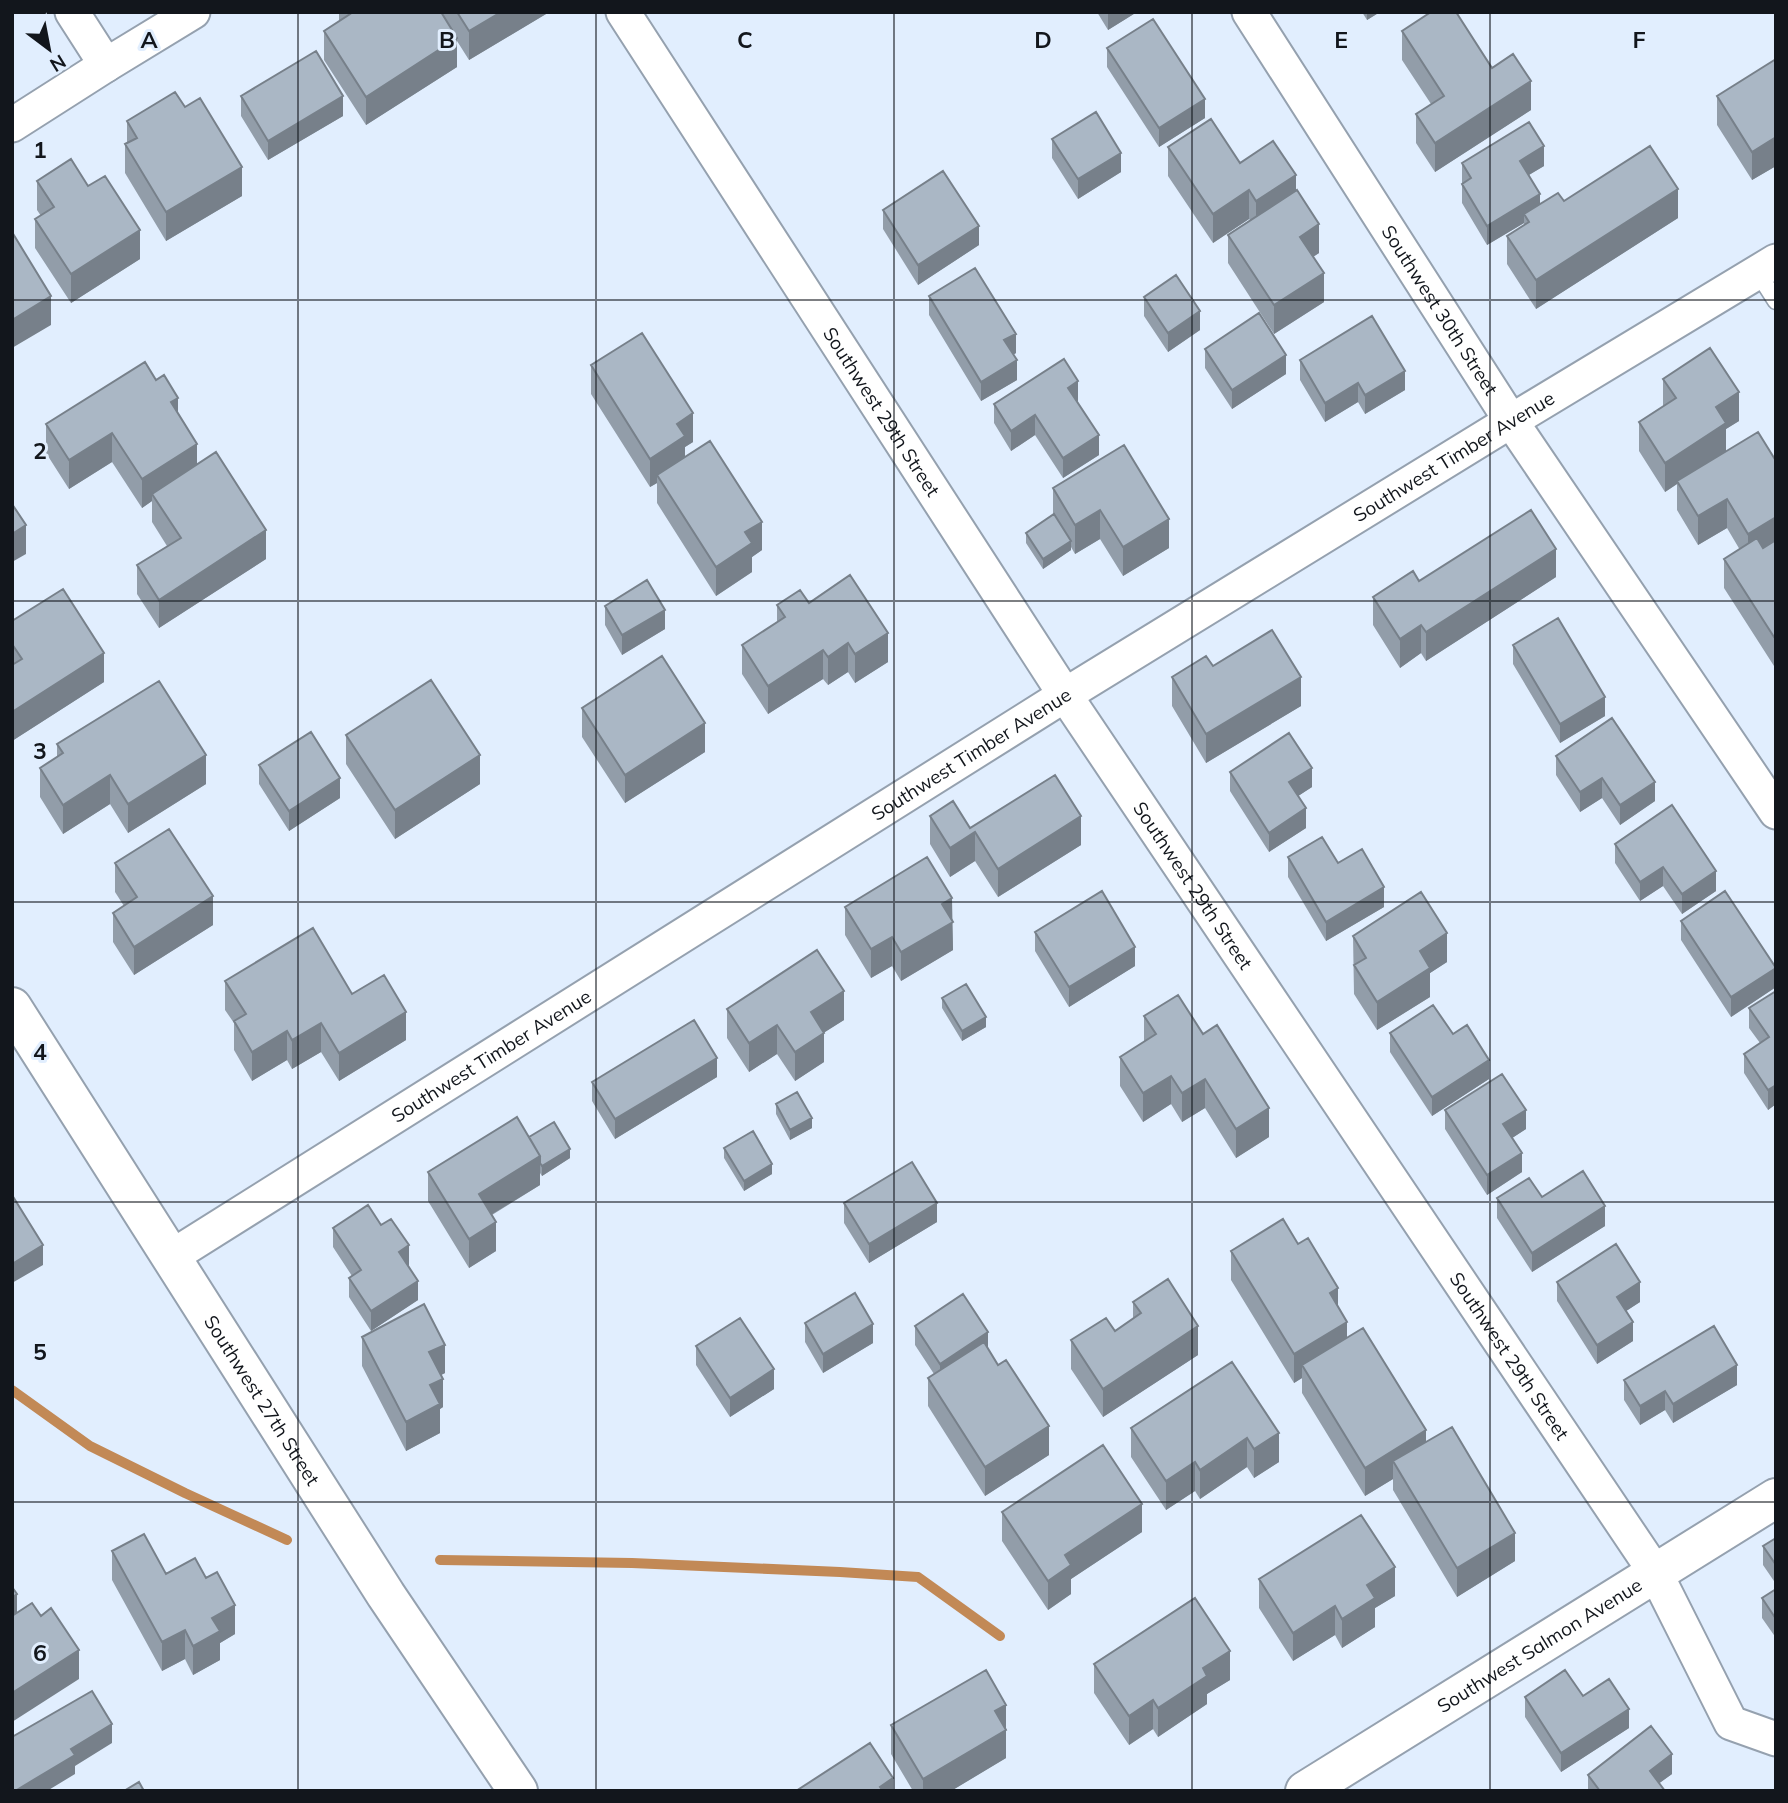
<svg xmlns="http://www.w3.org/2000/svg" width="1788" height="1803" font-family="Mulish,sans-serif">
  <rect width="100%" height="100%" fill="#e1eefe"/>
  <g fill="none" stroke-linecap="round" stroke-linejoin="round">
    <path stroke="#c28956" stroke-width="10" d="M 12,1390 L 90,1446 L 185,1493 L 287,1540
      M 440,1560 L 632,1563 L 840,1572 L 918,1577 L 1000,1636"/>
    <defs>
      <path id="service" d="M 1758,273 L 1776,301"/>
      <g id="minor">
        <path d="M 72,12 L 106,65"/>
        <path id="s1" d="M 623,12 L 1065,695 L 1655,1572 L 1731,1723 L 1776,1739"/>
        <path id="s2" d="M 1249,12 L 1511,421 L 1776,812"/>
        <path d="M 12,125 L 106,65 L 193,12"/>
        <path id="s3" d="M 171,1257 L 1065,695 L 1511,421 L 1776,261"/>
      </g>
      <g id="tertiary">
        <path id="s4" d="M 1305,1791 L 1776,1498"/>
      </g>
      <g id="secondary">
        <path id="s5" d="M 12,1007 L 386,1595 L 518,1791"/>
      </g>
    </defs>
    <use href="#service" stroke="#95a1af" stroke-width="19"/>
    <use href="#minor" stroke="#95a1af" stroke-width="37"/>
    <use href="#tertiary" stroke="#95a1af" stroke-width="42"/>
    <use href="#secondary" stroke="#95a1af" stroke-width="42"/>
    <use href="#service" stroke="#fff" stroke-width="16"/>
    <use href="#minor" stroke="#fff" stroke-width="33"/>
    <use href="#tertiary" stroke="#fff" stroke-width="38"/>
    <use href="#secondary" stroke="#fff" stroke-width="38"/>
  </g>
  <path fill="#929da9" d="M 339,12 L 546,12 L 546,14 L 469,60 L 457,41 L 457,67 L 366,125 L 324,60 L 324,31 L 339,21 Z
    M 1097,12 L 1137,12 L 1108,30 Z
    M 1362,12 L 1380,12 L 1367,20 Z
    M 1402,31 L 1492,68 L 1531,110 L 1435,172 L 1416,143 L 1416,114 L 1431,104 L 1402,60 Z
    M 1107,48 L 1205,118 L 1159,147 L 1107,67 Z
    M 1776,59 L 1776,166 L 1752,180 L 1717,125 L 1717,96 Z
    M 241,96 L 343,116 L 268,160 L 241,116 Z
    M 185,107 L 242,196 L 166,241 L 125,173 L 125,144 L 127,143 L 127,121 Z
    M 1052,139 L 1121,172 L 1078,199 L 1052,158 Z
    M 1168,147 L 1240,163 L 1296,190 L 1319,253 L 1313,257 L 1324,302 L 1274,334 L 1228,263 L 1228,235 L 1250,220 L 1249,219 L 1213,243 L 1168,176 Z
    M 1462,163 L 1544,166 L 1529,175 L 1540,204 L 1564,201 L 1678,218 L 1536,309 L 1507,264 L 1507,236 L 1524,225 L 1524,223 L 1487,245 L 1462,203 Z
    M 37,181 L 140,259 L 71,303 L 35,248 L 35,219 L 41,216 L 37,210 Z
    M 883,210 L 979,245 L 918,285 L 883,229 Z
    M 929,296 L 1016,353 L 1013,355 L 1017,380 L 981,401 L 929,315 Z
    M 1144,297 L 1200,330 L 1168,352 L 1144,316 Z
    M 1205,349 L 1286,374 L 1232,409 L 1205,368 Z
    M 1300,360 L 1405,390 L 1365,414 L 1358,402 L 1325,422 L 1300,380 Z
    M 591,365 L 693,442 L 685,447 L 685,457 L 762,550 L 752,557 L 752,572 L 716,596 L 657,503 L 657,483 L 650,487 L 591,394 Z
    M 1663,379 L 1739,421 L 1726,429 L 1726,451 L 1776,461 L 1774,666 L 1724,588 L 1724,559 L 1740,550 L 1727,528 L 1698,545 L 1677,510 L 1677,484 L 1665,492 L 1639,451 L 1639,422 L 1663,406 Z
    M 1077,401 L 1099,455 L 1063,478 L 1035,435 L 1011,451 L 994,423 L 994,404 L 1078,401 Z
    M 178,414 L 197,464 L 266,559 L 159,628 L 137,594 L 137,565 L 167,546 L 152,522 L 152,501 L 142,508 L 112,462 L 69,489 L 46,453 L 46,424 Z
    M 1124,445 L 1169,548 L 1123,576 L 1100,539 L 1075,554 L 1071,547 L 1071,550 L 1043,569 L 1026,543 L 1026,533 L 1053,514 L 1053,488 Z
    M 1556,577 L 1426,661 L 1421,653 L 1400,668 L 1373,625 L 1373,597 Z
    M 809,603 L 888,662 L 855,683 L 848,672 L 828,685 L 823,679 L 768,714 L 742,674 L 742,645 L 777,623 L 777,605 Z
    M 605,606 L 665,629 L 622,655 L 605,625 Z
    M 12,621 L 104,682 L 12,741 Z
    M 1513,645 L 1605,716 L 1560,743 L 1513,664 Z
    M 1213,666 L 1301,706 L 1206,763 L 1172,706 L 1172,677 Z
    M 582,708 L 705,752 L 625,803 L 582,737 Z
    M 346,735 L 480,784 L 395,839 L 346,764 Z
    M 57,744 L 206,784 L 128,833 L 110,804 L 63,834 L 40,797 L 40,768 L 57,757 Z
    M 1556,756 L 1655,801 L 1620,825 L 1602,798 L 1580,812 L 1556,775 Z
    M 259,765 L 340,798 L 289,831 L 259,784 Z
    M 1230,772 L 1312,787 L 1298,796 L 1306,828 L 1269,852 L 1230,791 Z
    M 930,816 L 970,828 L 1081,845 L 998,897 L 975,861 L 950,877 L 930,844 Z
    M 1615,844 L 1716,891 L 1682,914 L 1663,886 L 1640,901 L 1615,863 Z
    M 1288,857 L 1338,863 L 1384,907 L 1326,941 L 1288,877 Z
    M 115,863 L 213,925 L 134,975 L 113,942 L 113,913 L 124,906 L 115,892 Z
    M 845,907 L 952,920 L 953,950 L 901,981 L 892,966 L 871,978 L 845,935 Z
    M 1681,921 L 1776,987 L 1731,1017 L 1681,940 Z
    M 1035,932 L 1135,966 L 1069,1007 L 1035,951 Z
    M 1353,936 L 1447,962 L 1430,973 L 1430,997 L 1377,1030 L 1354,994 Z
    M 225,981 L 352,994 L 406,1040 L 339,1081 L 321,1052 L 292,1069 L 287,1060 L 252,1081 L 234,1050 L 234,1023 L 225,1010 Z
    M 1776,991 L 1776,1104 L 1768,1110 L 1744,1073 L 1744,1054 L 1760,1043 L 1749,1028 L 1749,1008 Z
    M 942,998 L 986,1027 L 962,1041 L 942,1008 Z
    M 727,1009 L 844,1020 L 824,1032 L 824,1062 L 795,1081 L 777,1054 L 749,1072 L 727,1038 Z
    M 1144,1016 L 1269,1137 L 1236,1158 L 1205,1108 L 1182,1122 L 1171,1104 L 1143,1122 L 1120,1086 L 1120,1057 L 1144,1042 Z
    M 1390,1033 L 1453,1034 L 1489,1079 L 1432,1116 L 1390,1052 Z
    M 717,1077 L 615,1139 L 592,1101 L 592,1082 Z
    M 776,1104 L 812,1128 L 790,1140 L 776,1114 Z
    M 1445,1110 L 1526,1129 L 1512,1138 L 1522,1172 L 1487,1195 L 1445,1129 Z
    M 529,1137 L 570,1158 L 542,1176 L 540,1173 L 540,1185 L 492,1215 L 496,1251 L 469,1268 L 428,1201 L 428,1172 Z
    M 724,1148 L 772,1174 L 744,1191 L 724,1158 Z
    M 1497,1198 L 1605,1226 L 1532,1272 L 1497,1218 Z
    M 844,1203 L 937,1222 L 869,1263 L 844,1223 Z
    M 381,1225 L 409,1265 L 408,1266 L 418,1300 L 371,1331 L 349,1297 L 349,1278 L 352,1276 L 333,1247 L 333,1228 Z
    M 1231,1251 L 1338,1307 L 1347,1337 L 1515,1561 L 1457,1597 L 1393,1490 L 1393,1479 L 1365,1496 L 1302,1393 L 1302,1378 L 1294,1383 L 1231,1280 Z
    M 1557,1282 L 1640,1302 L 1626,1311 L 1633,1341 L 1597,1364 L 1557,1301 Z
    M 1133,1302 L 1198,1355 L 1103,1417 L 1071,1369 L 1071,1340 L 1115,1331 L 1133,1318 Z
    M 805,1323 L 873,1343 L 823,1373 L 805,1342 Z
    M 915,1326 L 988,1349 L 1049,1455 L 985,1496 L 928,1406 L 928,1378 L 934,1374 L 915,1345 Z
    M 362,1337 L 445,1373 L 441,1375 L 443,1407 L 440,1409 L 440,1433 L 406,1451 L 362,1366 Z
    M 696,1346 L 774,1389 L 730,1417 L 696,1365 Z
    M 1232,1362 L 1279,1462 L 1254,1478 L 1247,1467 L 1200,1499 L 1195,1491 L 1166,1510 L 1131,1457 L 1131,1428 Z
    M 1624,1380 L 1737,1385 L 1673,1423 L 1665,1410 L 1640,1425 L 1624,1400 Z
    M 1002,1512 L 1142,1532 L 1071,1579 L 1071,1594 L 1048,1610 L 1002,1541 Z
    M 1776,1538 L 1776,1584 L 1763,1565 L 1763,1546 Z
    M 112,1551 L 235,1634 L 220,1643 L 220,1660 L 193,1675 L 185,1659 L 162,1671 L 112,1580 Z
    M 1259,1579 L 1395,1596 L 1375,1608 L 1375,1627 L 1342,1648 L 1335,1635 L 1293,1661 L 1259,1608 Z
    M 1776,1589 L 1776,1638 L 1762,1618 L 1762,1598 Z
    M 1094,1664 L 1230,1680 L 1207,1694 L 1207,1704 L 1158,1737 L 1153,1729 L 1129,1745 L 1094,1693 Z
    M 1583,1696 L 1629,1728 L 1561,1772 L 1525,1717 L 1525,1697 Z
    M 1006,1705 L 1006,1758 L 951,1791 L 913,1791 L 891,1754 L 891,1725 Z
    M 1672,1774 L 1659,1783 L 1665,1791 L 1588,1791 L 1588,1775 Z"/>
  <path fill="#77808a" d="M 501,12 L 546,12 L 546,14 L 469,60 L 469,31 Z
    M 1108,12 L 1137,12 L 1108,30 Z
    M 1367,12 L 1380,12 L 1367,20 Z
    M 457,38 L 457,67 L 366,125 L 366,97 Z
    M 1531,81 L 1531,110 L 1435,172 L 1435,143 Z
    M 343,96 L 343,116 L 268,160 L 268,141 Z
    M 1205,99 L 1205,118 L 1159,147 L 1159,128 Z
    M 1776,137 L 1776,166 L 1752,180 L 1752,152 Z
    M 1544,146 L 1544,166 L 1520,180 L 1520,161 Z
    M 1121,153 L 1121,172 L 1078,199 L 1078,179 Z
    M 242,167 L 242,196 L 166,241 L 166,212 Z
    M 1296,175 L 1296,204 L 1256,230 L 1256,201 Z
    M 1678,189 L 1678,218 L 1536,309 L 1536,280 Z
    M 1249,190 L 1249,219 L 1213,243 L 1213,214 Z
    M 1540,194 L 1540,213 L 1524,214 L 1524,223 L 1487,245 L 1487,226 Z
    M 1319,224 L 1319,253 L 1300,265 L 1300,237 Z
    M 979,226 L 979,245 L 918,285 L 918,265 Z
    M 140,230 L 140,259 L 71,303 L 71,274 Z
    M 1324,273 L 1324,302 L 1274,334 L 1274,305 Z
    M 51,296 L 51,325 L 12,348 L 12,320 Z
    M 1200,311 L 1200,330 L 1168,352 L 1168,333 Z
    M 1016,334 L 1016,353 L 1004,360 L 1004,340 Z
    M 1286,355 L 1286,374 L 1232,409 L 1232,390 Z
    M 1017,360 L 1017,380 L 981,401 L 981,382 Z
    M 1405,371 L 1405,390 L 1365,414 L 1365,395 Z
    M 1078,381 L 1078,401 L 1068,407 L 1068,388 Z
    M 1358,383 L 1358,402 L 1325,422 L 1325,403 Z
    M 1739,392 L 1739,421 L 1726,429 L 1726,452 L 1677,481 L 1677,484 L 1665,492 L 1665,463 L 1716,407 Z
    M 178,398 L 178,427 L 171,402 Z
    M 693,413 L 693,442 L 685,447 L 685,465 L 657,475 L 657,483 L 650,487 L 650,459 L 677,424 Z
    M 1035,415 L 1035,435 L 1011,451 L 1011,431 Z
    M 112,433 L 112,462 L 69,489 L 69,460 Z
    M 1099,435 L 1099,455 L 1063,478 L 1063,458 Z
    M 197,444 L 197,472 L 152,494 L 152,501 L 142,508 L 142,479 Z
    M 1727,499 L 1727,528 L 1698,545 L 1698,516 Z
    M 1100,510 L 1100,539 L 1075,554 L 1075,525 Z
    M 1776,517 L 1776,546 L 1748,563 L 1748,534 Z
    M 1169,519 L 1169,548 L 1123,576 L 1123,547 Z
    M 762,522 L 762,550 L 752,557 L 752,572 L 716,596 L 716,567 L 745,532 Z
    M 26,525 L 26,554 L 12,562 L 12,534 Z
    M 266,530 L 266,559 L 159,628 L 159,600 Z
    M 1071,541 L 1071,550 L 1043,569 L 1043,559 Z
    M 1556,549 L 1556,577 L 1426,661 L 1426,632 Z
    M 665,610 L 665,629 L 622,655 L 622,635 Z
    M 1421,625 L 1421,653 L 1400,668 L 1400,639 Z
    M 888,633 L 888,662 L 855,683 L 855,654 Z
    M 1776,636 L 1776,665 L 1774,666 L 1774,637 Z
    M 848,643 L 848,672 L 828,685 L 828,657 Z
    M 823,650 L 823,679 L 768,714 L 768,686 Z
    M 104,653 L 104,682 L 12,741 L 12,712 Z
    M 1301,677 L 1301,706 L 1206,763 L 1206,734 Z
    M 1605,697 L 1605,716 L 1560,743 L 1560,724 Z
    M 705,723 L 705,752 L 625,803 L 625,775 Z
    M 206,755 L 206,784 L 128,833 L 128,804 Z
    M 480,755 L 480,784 L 395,839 L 395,810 Z
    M 1312,768 L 1312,787 L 1289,802 L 1289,782 Z
    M 110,775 L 110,804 L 63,834 L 63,805 Z
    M 340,778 L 340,798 L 289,831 L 289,811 Z
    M 1602,778 L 1602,798 L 1580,812 L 1580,792 Z
    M 1655,782 L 1655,801 L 1620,825 L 1620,805 Z
    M 1306,808 L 1306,828 L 1269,852 L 1269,833 Z
    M 1081,816 L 1081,845 L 998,897 L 998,869 Z
    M 975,832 L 975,861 L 950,877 L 950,848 Z
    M 1663,867 L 1663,886 L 1640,901 L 1640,882 Z
    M 1716,871 L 1716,891 L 1682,914 L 1682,894 Z
    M 1384,887 L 1384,907 L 1326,941 L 1326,922 Z
    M 213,896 L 213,925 L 134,975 L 134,947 Z
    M 952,898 L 953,950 L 901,981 L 901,952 L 942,904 Z
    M 1447,933 L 1447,962 L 1430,973 L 1430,997 L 1377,1030 L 1377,1002 L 1420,951 Z
    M 892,937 L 892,966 L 871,978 L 871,949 Z
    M 1135,947 L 1135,966 L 1069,1007 L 1069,987 Z
    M 1776,968 L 1776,987 L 1731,1017 L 1731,997 Z
    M 844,991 L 844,1020 L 811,1041 L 811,1012 Z
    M 406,1012 L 406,1040 L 339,1081 L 339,1053 Z
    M 986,1017 L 986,1027 L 962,1041 L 962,1031 Z
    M 321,1023 L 321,1052 L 292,1069 L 292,1040 Z
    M 777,1025 L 777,1054 L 749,1072 L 749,1043 Z
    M 287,1031 L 287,1060 L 252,1081 L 252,1052 Z
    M 824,1033 L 824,1062 L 795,1081 L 795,1052 Z
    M 717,1058 L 717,1077 L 615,1139 L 615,1119 Z
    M 1489,1060 L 1489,1079 L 1432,1116 L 1432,1097 Z
    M 1171,1076 L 1171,1104 L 1143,1122 L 1143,1093 Z
    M 1205,1079 L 1205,1108 L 1182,1122 L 1182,1093 Z
    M 1776,1085 L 1776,1104 L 1768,1110 L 1768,1090 Z
    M 1269,1108 L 1269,1137 L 1236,1158 L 1236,1129 Z
    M 1526,1110 L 1526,1129 L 1503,1144 L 1503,1124 Z
    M 812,1118 L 812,1128 L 790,1140 L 790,1130 Z
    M 570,1149 L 570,1158 L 542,1176 L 542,1166 Z
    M 1522,1153 L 1522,1172 L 1487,1195 L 1487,1175 Z
    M 540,1156 L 540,1185 L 479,1222 L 479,1194 Z
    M 772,1164 L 772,1174 L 744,1191 L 744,1181 Z
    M 937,1203 L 937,1222 L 869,1263 L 869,1244 Z
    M 1605,1206 L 1605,1226 L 1532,1272 L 1532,1253 Z
    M 496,1222 L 496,1251 L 469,1268 L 469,1239 Z
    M 43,1245 L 43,1265 L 12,1283 L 12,1264 Z
    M 409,1245 L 409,1265 L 399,1272 L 399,1252 Z
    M 418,1281 L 418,1300 L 371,1331 L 371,1311 Z
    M 1640,1282 L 1640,1302 L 1617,1317 L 1617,1297 Z
    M 1338,1288 L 1338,1317 L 1330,1293 Z
    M 1347,1322 L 1347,1350 L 1302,1365 L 1302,1378 L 1294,1383 L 1294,1354 Z
    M 1633,1322 L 1633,1341 L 1597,1364 L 1597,1345 Z
    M 873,1324 L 873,1343 L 823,1373 L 823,1354 Z
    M 1198,1326 L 1198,1355 L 1103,1417 L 1103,1389 Z
    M 988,1332 L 988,1352 L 940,1383 L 940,1364 Z
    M 445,1345 L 445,1373 L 429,1381 L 429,1352 Z
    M 1737,1365 L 1737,1385 L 1673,1423 L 1673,1404 Z
    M 774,1369 L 774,1389 L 730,1417 L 730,1398 Z
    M 443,1379 L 443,1407 L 440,1409 L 440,1433 L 406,1451 L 406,1422 L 430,1385 Z
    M 1665,1391 L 1665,1410 L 1640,1425 L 1640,1406 Z
    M 1049,1426 L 1049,1455 L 985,1496 L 985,1467 Z
    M 1426,1430 L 1426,1459 L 1393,1461 L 1393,1479 L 1365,1496 L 1365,1468 Z
    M 1279,1433 L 1279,1462 L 1254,1478 L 1254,1449 Z
    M 1247,1438 L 1247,1467 L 1200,1499 L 1200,1470 Z
    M 1195,1462 L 1195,1491 L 1166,1510 L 1166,1481 Z
    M 1142,1504 L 1142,1532 L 1071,1579 L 1071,1594 L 1048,1610 L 1048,1581 L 1065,1555 Z
    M 1515,1533 L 1515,1561 L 1457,1597 L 1457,1568 Z
    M 1395,1567 L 1395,1596 L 1375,1608 L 1375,1627 L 1342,1648 L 1342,1619 L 1367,1585 Z
    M 17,1594 L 17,1623 L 12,1626 L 12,1598 Z
    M 235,1605 L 235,1634 L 220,1643 L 220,1660 L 193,1675 L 193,1646 L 212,1618 Z
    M 1335,1606 L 1335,1635 L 1293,1661 L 1293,1633 Z
    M 185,1630 L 185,1659 L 162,1671 L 162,1642 Z
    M 79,1650 L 79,1679 L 12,1722 L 12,1693 Z
    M 1230,1651 L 1230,1680 L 1207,1694 L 1207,1704 L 1158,1737 L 1158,1708 L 1203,1668 Z
    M 1153,1700 L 1153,1729 L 1129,1745 L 1129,1716 Z
    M 1006,1705 L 1006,1758 L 951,1791 L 923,1791 L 923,1779 L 995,1711 Z
    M 1629,1709 L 1629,1728 L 1561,1772 L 1561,1753 Z
    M 112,1724 L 112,1743 L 75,1766 L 75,1774 L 47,1791 L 15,1791 L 71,1749 Z
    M 1672,1754 L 1672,1774 L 1650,1790 L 1650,1771 Z
    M 893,1778 L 893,1791 L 880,1791 L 880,1787 Z"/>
  <path fill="#aab7c5" stroke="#77808a" stroke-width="2" d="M 348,12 L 441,12 L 457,38 L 366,97 L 324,31 L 350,14 Z
    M 457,12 L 501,12 L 469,31 Z
    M 1431,12 L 1456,12 L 1492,68 L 1513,54 L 1531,81 L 1435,143 L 1416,114 L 1444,96 L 1402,31 Z
    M 1153,19 L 1205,99 L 1159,128 L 1107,48 Z
    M 316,51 L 343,96 L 268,141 L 241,96 Z
    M 1776,59 L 1776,137 L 1752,152 L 1717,96 Z
    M 175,92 L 185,107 L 200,98 L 242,167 L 166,212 L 125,144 L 137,138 L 127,121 Z
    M 1096,112 L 1121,153 L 1078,179 L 1052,139 Z
    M 1211,119 L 1240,163 L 1273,141 L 1296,175 L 1256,201 L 1249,190 L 1213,214 L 1168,147 Z
    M 1529,122 L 1544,146 L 1520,161 L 1540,194 L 1487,226 L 1462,184 L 1471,178 L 1462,163 Z
    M 1650,146 L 1678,189 L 1536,280 L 1507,236 L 1529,222 L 1524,214 L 1558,193 L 1564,201 Z
    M 71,159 L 88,186 L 105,176 L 140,230 L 71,274 L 35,219 L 54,207 L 37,181 Z
    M 943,171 L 979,226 L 918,265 L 883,210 Z
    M 1297,190 L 1319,224 L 1300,237 L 1324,273 L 1274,305 L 1228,235 Z
    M 12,232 L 51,296 L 12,320 Z
    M 975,268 L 1016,334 L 1004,340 L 1017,360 L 981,382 L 929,296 Z
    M 1176,275 L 1200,311 L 1168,333 L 1144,297 Z
    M 1259,313 L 1286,355 L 1232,390 L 1205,349 Z
    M 1372,316 L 1405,371 L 1365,395 L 1358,383 L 1325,403 L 1300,360 Z
    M 642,333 L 693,413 L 677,424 L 685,436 L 650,459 L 591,365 Z
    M 1710,348 L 1739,392 L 1716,407 L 1726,423 L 1665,463 L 1639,422 L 1676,398 L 1663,379 Z
    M 1064,359 L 1078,381 L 1068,388 L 1099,435 L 1063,458 L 1035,415 L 1011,431 L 994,404 Z
    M 145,362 L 156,380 L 164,375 L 178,398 L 171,402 L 197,444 L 142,479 L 112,433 L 69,460 L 46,424 Z
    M 1758,432 L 1776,461 L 1776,517 L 1748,534 L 1727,499 L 1698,516 L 1677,481 Z
    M 710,441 L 762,522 L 745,532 L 752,543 L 716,567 L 657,475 Z
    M 1124,445 L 1169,519 L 1123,547 L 1100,510 L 1075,525 L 1053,488 Z
    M 216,452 L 266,530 L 159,600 L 137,565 L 181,538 L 152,494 Z
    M 12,504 L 26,525 L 12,534 Z
    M 1531,510 L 1556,549 L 1426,632 L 1421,625 L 1400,639 L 1373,597 L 1413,571 L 1419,581 Z
    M 1054,514 L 1071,541 L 1043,559 L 1026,533 Z
    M 1757,538 L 1763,548 L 1776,540 L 1776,636 L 1774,637 L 1724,559 Z
    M 850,575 L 888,633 L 855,654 L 848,643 L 828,657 L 823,650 L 768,686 L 742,645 L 785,617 L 777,605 L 800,590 L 809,603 Z
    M 647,580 L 665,610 L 622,635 L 605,606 Z
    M 63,589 L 104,653 L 12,712 L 12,665 L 22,659 L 12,644 L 12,621 Z
    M 1558,618 L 1605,697 L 1560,724 L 1513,645 Z
    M 1272,630 L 1301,677 L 1206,734 L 1172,677 L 1206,656 L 1213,666 Z
    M 662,656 L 705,723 L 625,775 L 582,708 Z
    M 431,680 L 480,755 L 395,810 L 346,735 Z
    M 159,681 L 206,755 L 128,804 L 110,775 L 63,805 L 40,768 L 63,753 L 57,744 Z
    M 1612,718 L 1655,782 L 1620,805 L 1602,778 L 1580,792 L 1556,756 Z
    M 311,732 L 340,778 L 289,811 L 259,765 Z
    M 1289,733 L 1312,768 L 1289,782 L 1306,808 L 1269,833 L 1230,772 Z
    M 1055,775 L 1081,816 L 998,869 L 975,832 L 950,848 L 930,816 L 953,801 L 970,828 Z
    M 1672,805 L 1716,871 L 1682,894 L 1663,867 L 1640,882 L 1615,844 Z
    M 169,829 L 213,896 L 134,947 L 113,913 L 137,897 L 115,863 Z
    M 1322,837 L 1338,863 L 1362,849 L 1384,887 L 1326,922 L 1288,857 Z
    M 927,857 L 952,898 L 942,904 L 953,922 L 901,952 L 892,937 L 871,949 L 845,907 Z
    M 1102,891 L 1135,947 L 1069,987 L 1035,932 Z
    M 1725,891 L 1776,968 L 1731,997 L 1681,921 Z
    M 1421,892 L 1447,933 L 1420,951 L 1430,968 L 1377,1002 L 1354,965 L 1366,958 L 1353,936 Z
    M 313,928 L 352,994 L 384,975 L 406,1012 L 339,1053 L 321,1023 L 292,1040 L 287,1031 L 252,1052 L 234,1021 L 246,1014 L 225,981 Z
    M 817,950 L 844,991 L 811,1012 L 824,1033 L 795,1052 L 777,1025 L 749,1043 L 727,1009 Z
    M 966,984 L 986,1017 L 962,1031 L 942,998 Z
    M 1776,991 L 1776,1085 L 1768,1090 L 1744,1054 L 1769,1037 L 1749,1008 Z
    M 1178,995 L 1203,1034 L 1217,1025 L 1269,1108 L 1236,1129 L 1205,1079 L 1182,1093 L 1171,1076 L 1143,1093 L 1120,1057 L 1156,1034 L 1144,1016 Z
    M 1433,1005 L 1453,1034 L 1467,1025 L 1489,1060 L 1432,1097 L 1390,1033 Z
    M 694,1020 L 717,1058 L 615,1119 L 592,1082 Z
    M 1502,1074 L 1526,1110 L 1503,1124 L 1522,1153 L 1487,1175 L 1445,1110 Z
    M 797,1092 L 812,1118 L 790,1130 L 776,1104 Z
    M 517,1117 L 540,1156 L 479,1194 L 496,1222 L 469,1239 L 428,1172 Z
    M 554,1122 L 570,1149 L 542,1166 L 540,1163 L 540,1156 L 529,1137 Z
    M 753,1131 L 772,1164 L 744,1181 L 724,1148 Z
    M 912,1162 L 937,1203 L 869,1244 L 844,1203 Z
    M 1583,1171 L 1605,1206 L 1532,1253 L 1497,1198 L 1529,1178 L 1542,1197 Z
    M 12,1195 L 43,1245 L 12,1264 Z
    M 368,1205 L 381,1225 L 391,1219 L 409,1245 L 399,1252 L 418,1281 L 371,1311 L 349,1278 L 361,1270 L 333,1228 Z
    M 1283,1219 L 1298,1244 L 1308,1238 L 1338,1288 L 1330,1293 L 1347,1322 L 1294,1354 L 1231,1251 Z
    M 1616,1244 L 1640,1282 L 1617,1297 L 1633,1322 L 1597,1345 L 1557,1282 Z
    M 1168,1279 L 1198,1326 L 1103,1389 L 1071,1340 L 1106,1318 L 1115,1331 L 1141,1313 L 1133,1302 Z
    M 855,1293 L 873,1324 L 823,1354 L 805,1323 Z
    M 963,1294 L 988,1332 L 940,1364 L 915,1326 Z
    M 424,1304 L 445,1345 L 429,1352 L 443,1379 L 430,1385 L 440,1404 L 406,1422 L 362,1337 Z
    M 740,1318 L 774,1369 L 730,1398 L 696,1346 Z
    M 1714,1326 L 1737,1365 L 1673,1404 L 1665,1391 L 1640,1406 L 1624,1380 Z
    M 1363,1328 L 1426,1430 L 1365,1468 L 1302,1365 Z
    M 984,1342 L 998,1365 L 1006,1360 L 1049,1426 L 985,1467 L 928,1378 Z
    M 1232,1362 L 1279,1433 L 1254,1449 L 1247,1438 L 1200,1470 L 1195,1462 L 1166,1481 L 1131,1428 Z
    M 1452,1427 L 1515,1533 L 1457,1568 L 1393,1461 Z
    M 1103,1445 L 1142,1504 L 1065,1555 L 1071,1565 L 1048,1581 L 1002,1512 Z
    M 1361,1515 L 1395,1567 L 1367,1585 L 1375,1598 L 1342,1619 L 1335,1606 L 1293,1633 L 1259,1579 Z
    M 144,1534 L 166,1574 L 195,1558 L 206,1578 L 217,1572 L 235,1605 L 212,1618 L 220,1631 L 193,1646 L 185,1630 L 162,1642 L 112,1551 Z
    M 1776,1538 L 1776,1565 L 1763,1546 Z
    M 12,1587 L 17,1594 L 12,1598 Z
    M 1776,1589 L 1776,1619 L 1762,1598 Z
    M 1195,1598 L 1230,1651 L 1203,1668 L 1207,1676 L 1158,1708 L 1153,1700 L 1129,1716 L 1094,1664 Z
    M 32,1603 L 41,1616 L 51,1608 L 79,1650 L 12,1693 L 12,1616 Z
    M 986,1670 L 1006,1705 L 995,1711 L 1006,1730 L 923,1779 L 891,1725 Z
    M 1565,1670 L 1583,1696 L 1609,1679 L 1629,1709 L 1561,1753 L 1525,1697 Z
    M 92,1691 L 112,1724 L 71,1749 L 75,1755 L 15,1791 L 12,1791 L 12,1737 Z
    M 1651,1726 L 1672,1754 L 1650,1771 L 1665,1791 L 1600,1791 L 1588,1775 Z
    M 870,1743 L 893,1778 L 880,1787 L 883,1791 L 796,1791 Z
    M 139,1782 L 144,1791 L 124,1791 Z"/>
  <path fill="none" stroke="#12161c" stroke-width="2" stroke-opacity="0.55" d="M 298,12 L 298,1791M 596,12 L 596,1791M 894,12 L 894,1791M 1192,12 L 1192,1791M 1490,12 L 1490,1791M 12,300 L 1776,300M 12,601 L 1776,601M 12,902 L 1776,902M 12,1202 L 1776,1202M 12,1502 L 1776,1502"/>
  <g text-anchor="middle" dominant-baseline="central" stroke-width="6" stroke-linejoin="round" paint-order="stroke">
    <g font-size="19" fill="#12161c" stroke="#e1eefe">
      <text stroke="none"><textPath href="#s2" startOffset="354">Southwest 30th Street</textPath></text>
      <text stroke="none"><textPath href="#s1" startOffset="476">Southwest 29th Street</textPath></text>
      <text stroke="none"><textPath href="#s3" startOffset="1512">Southwest Timber Avenue</textPath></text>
      <text stroke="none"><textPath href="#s3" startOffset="945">Southwest Timber Avenue</textPath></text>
      <text stroke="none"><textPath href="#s1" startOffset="1043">Southwest 29th Street</textPath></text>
      <text stroke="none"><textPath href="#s3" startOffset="378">Southwest Timber Avenue</textPath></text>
      <text stroke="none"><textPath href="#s1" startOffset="1610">Southwest 29th Street</textPath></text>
      <text stroke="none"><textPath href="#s5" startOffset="466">Southwest 27th Street</textPath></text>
      <text stroke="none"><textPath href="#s4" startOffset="276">Southwest Salmon Avenue</textPath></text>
    </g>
  </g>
  <g font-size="23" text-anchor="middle" font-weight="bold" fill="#12161c" stroke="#e1eefe" stroke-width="6" stroke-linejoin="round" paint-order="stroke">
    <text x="149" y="48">A</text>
    <text x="447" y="48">B</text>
    <text x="745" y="48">C</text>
    <text x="1043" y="48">D</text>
    <text x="1341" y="48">E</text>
    <text x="1639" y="48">F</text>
    <text x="40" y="158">1</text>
    <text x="40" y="459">2</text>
    <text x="40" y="759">3</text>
    <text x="40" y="1060">4</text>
    <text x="40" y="1360">5</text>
    <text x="40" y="1661">6</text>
  </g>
  <rect width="1788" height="1803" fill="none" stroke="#12161c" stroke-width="28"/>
  <g transform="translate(49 49) rotate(148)" stroke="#e1eefe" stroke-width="5" paint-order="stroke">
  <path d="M0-5L12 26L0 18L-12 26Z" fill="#12161c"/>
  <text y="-10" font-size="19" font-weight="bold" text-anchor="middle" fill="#12161c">N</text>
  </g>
</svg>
